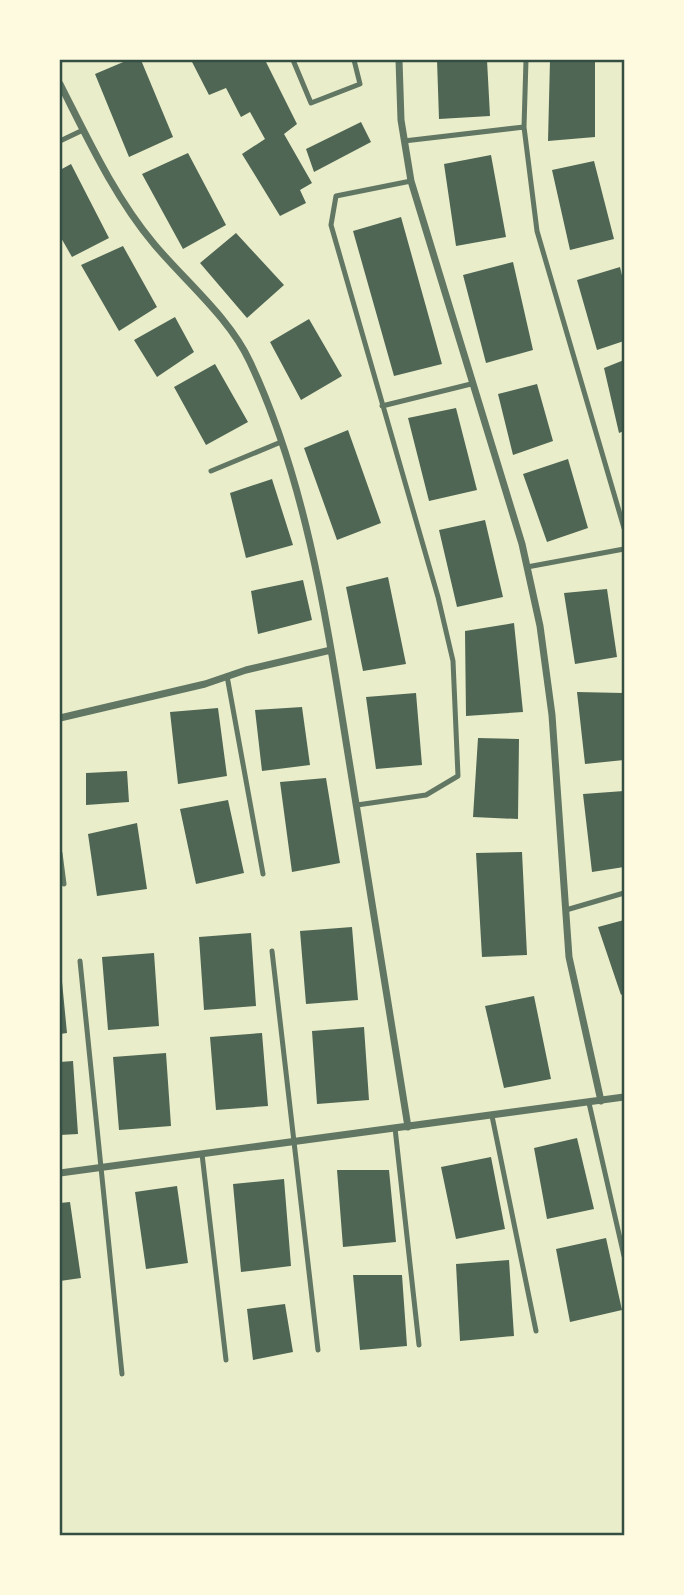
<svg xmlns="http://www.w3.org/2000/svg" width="684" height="1595" font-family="Bitter,serif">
  <rect width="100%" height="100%" fill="#e9edc9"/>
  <path fill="#4f6655" d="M 128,60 L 141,60 L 173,137 L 129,157 L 95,74 Z
    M 191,60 L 265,60 L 297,124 L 284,134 L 312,183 L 300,190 L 306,203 L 280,216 L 242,154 L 265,139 L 250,112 L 241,117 L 226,88 L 209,95 Z
    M 437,60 L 487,60 L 490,116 L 439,119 Z
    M 550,60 L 595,60 L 595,137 L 548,141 Z
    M 361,122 L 371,142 L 314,172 L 306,149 Z
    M 188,153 L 226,225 L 183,249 L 142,174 Z
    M 491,155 L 506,237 L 456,246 L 444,164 Z
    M 594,161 L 614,239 L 570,250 L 552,170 Z
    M 71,164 L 109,238 L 72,257 L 60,236 L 60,170 Z
    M 401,217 L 442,364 L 394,376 L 353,231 Z
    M 236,233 L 284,285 L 247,318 L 200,263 Z
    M 123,246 L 157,307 L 119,331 L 81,265 Z
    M 513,262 L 533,350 L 486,363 L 463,275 Z
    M 620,267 L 624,284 L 624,341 L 597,350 L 577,280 Z
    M 175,317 L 194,352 L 157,377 L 134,340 Z
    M 309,319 L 342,376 L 301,400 L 270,342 Z
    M 624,360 L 624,431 L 619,433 L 604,368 Z
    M 215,364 L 248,422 L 206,445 L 174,387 Z
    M 537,384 L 553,441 L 513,455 L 498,394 Z
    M 456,408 L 477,490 L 429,501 L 408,418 Z
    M 348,430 L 381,523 L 337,540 L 304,448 Z
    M 568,459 L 588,528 L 547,542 L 523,474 Z
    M 272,479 L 293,545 L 246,558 L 230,493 Z
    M 485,520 L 503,597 L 457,607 L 439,530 Z
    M 388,577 L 406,664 L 363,671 L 346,587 Z
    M 303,580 L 312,620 L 258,634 L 251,591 Z
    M 607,589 L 617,657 L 575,664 L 564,593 Z
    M 514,623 L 523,712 L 466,716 L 465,631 Z
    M 577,692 L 623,693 L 624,760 L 585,764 Z
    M 416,693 L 422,765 L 376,769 L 366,697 Z
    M 302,707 L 310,765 L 262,771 L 255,710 Z
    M 218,708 L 227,776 L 178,784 L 170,712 Z
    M 478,738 L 519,739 L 518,819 L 473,817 Z
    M 127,771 L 129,802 L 86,805 L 86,773 Z
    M 326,778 L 340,863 L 292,872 L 280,782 Z
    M 624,791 L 624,867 L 592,872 L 583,794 Z
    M 228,800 L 244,873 L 196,884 L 180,809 Z
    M 137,823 L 147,889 L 97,896 L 88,834 Z
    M 522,852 L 527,955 L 482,957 L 476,853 Z
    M 624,920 L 624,993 L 621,995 L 598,927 Z
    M 352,927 L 358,1000 L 306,1004 L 300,931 Z
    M 251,933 L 256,1006 L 204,1010 L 199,937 Z
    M 154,953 L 159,1026 L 108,1030 L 102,957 Z
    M 60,961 L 67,1033 L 60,1034 Z
    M 534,996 L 551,1079 L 504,1088 L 485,1006 Z
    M 364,1027 L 369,1100 L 317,1104 L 312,1031 Z
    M 262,1033 L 268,1106 L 216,1110 L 210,1037 Z
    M 166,1053 L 171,1126 L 119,1130 L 113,1057 Z
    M 73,1061 L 78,1134 L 60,1135 L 60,1062 Z
    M 577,1138 L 594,1209 L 547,1219 L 534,1148 Z
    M 491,1157 L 505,1229 L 456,1239 L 441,1167 Z
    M 337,1170 L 389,1170 L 396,1242 L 343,1247 Z
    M 284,1179 L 291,1266 L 241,1272 L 233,1184 Z
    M 177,1186 L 188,1263 L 146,1269 L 135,1192 Z
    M 70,1202 L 81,1278 L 60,1281 L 60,1203 Z
    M 606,1238 L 622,1310 L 570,1322 L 556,1249 Z
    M 509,1260 L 514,1336 L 460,1341 L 456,1264 Z
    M 353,1275 L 402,1275 L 407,1346 L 360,1350 Z
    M 285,1304 L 293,1352 L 253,1360 L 247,1309 Z"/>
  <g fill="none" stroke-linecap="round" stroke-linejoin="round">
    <path stroke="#617663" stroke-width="5" d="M 293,60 L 311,103 L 360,84 L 354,60
      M 526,60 L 524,127 L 537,231 L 624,528
      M 60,141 L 83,130
      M 404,141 L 524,127
      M 382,406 L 471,384
      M 211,471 L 281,442
      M 527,567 L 624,549
      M 227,676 L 263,874
      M 357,805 L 426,795 L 458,776 L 453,661 L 438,597 L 331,225 L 336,196 L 411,181
      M 60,853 L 64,884
      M 566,910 L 624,893
      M 272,951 L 318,1350
      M 80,961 L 122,1374
      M 589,1103 L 624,1256
      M 492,1116 L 536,1331
      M 395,1128 L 419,1345
      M 202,1154 L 226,1360"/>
    <path stroke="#617663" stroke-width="7" d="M 399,60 L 401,120 L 411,181 L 522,544 L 540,626 L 552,715 L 569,957 L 601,1101
      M 60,84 C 88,139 114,196 154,244 C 185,281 230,318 250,362 C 307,483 327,623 348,754 C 368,878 388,1003 408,1127
      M 60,718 L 205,684 L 246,670 L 331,650
      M 60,1173 L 624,1097"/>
  </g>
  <rect width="684" height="1595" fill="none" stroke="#fefae0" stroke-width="122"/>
  <rect x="61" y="61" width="562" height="1473" fill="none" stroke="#344e41" stroke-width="2.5"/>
</svg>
